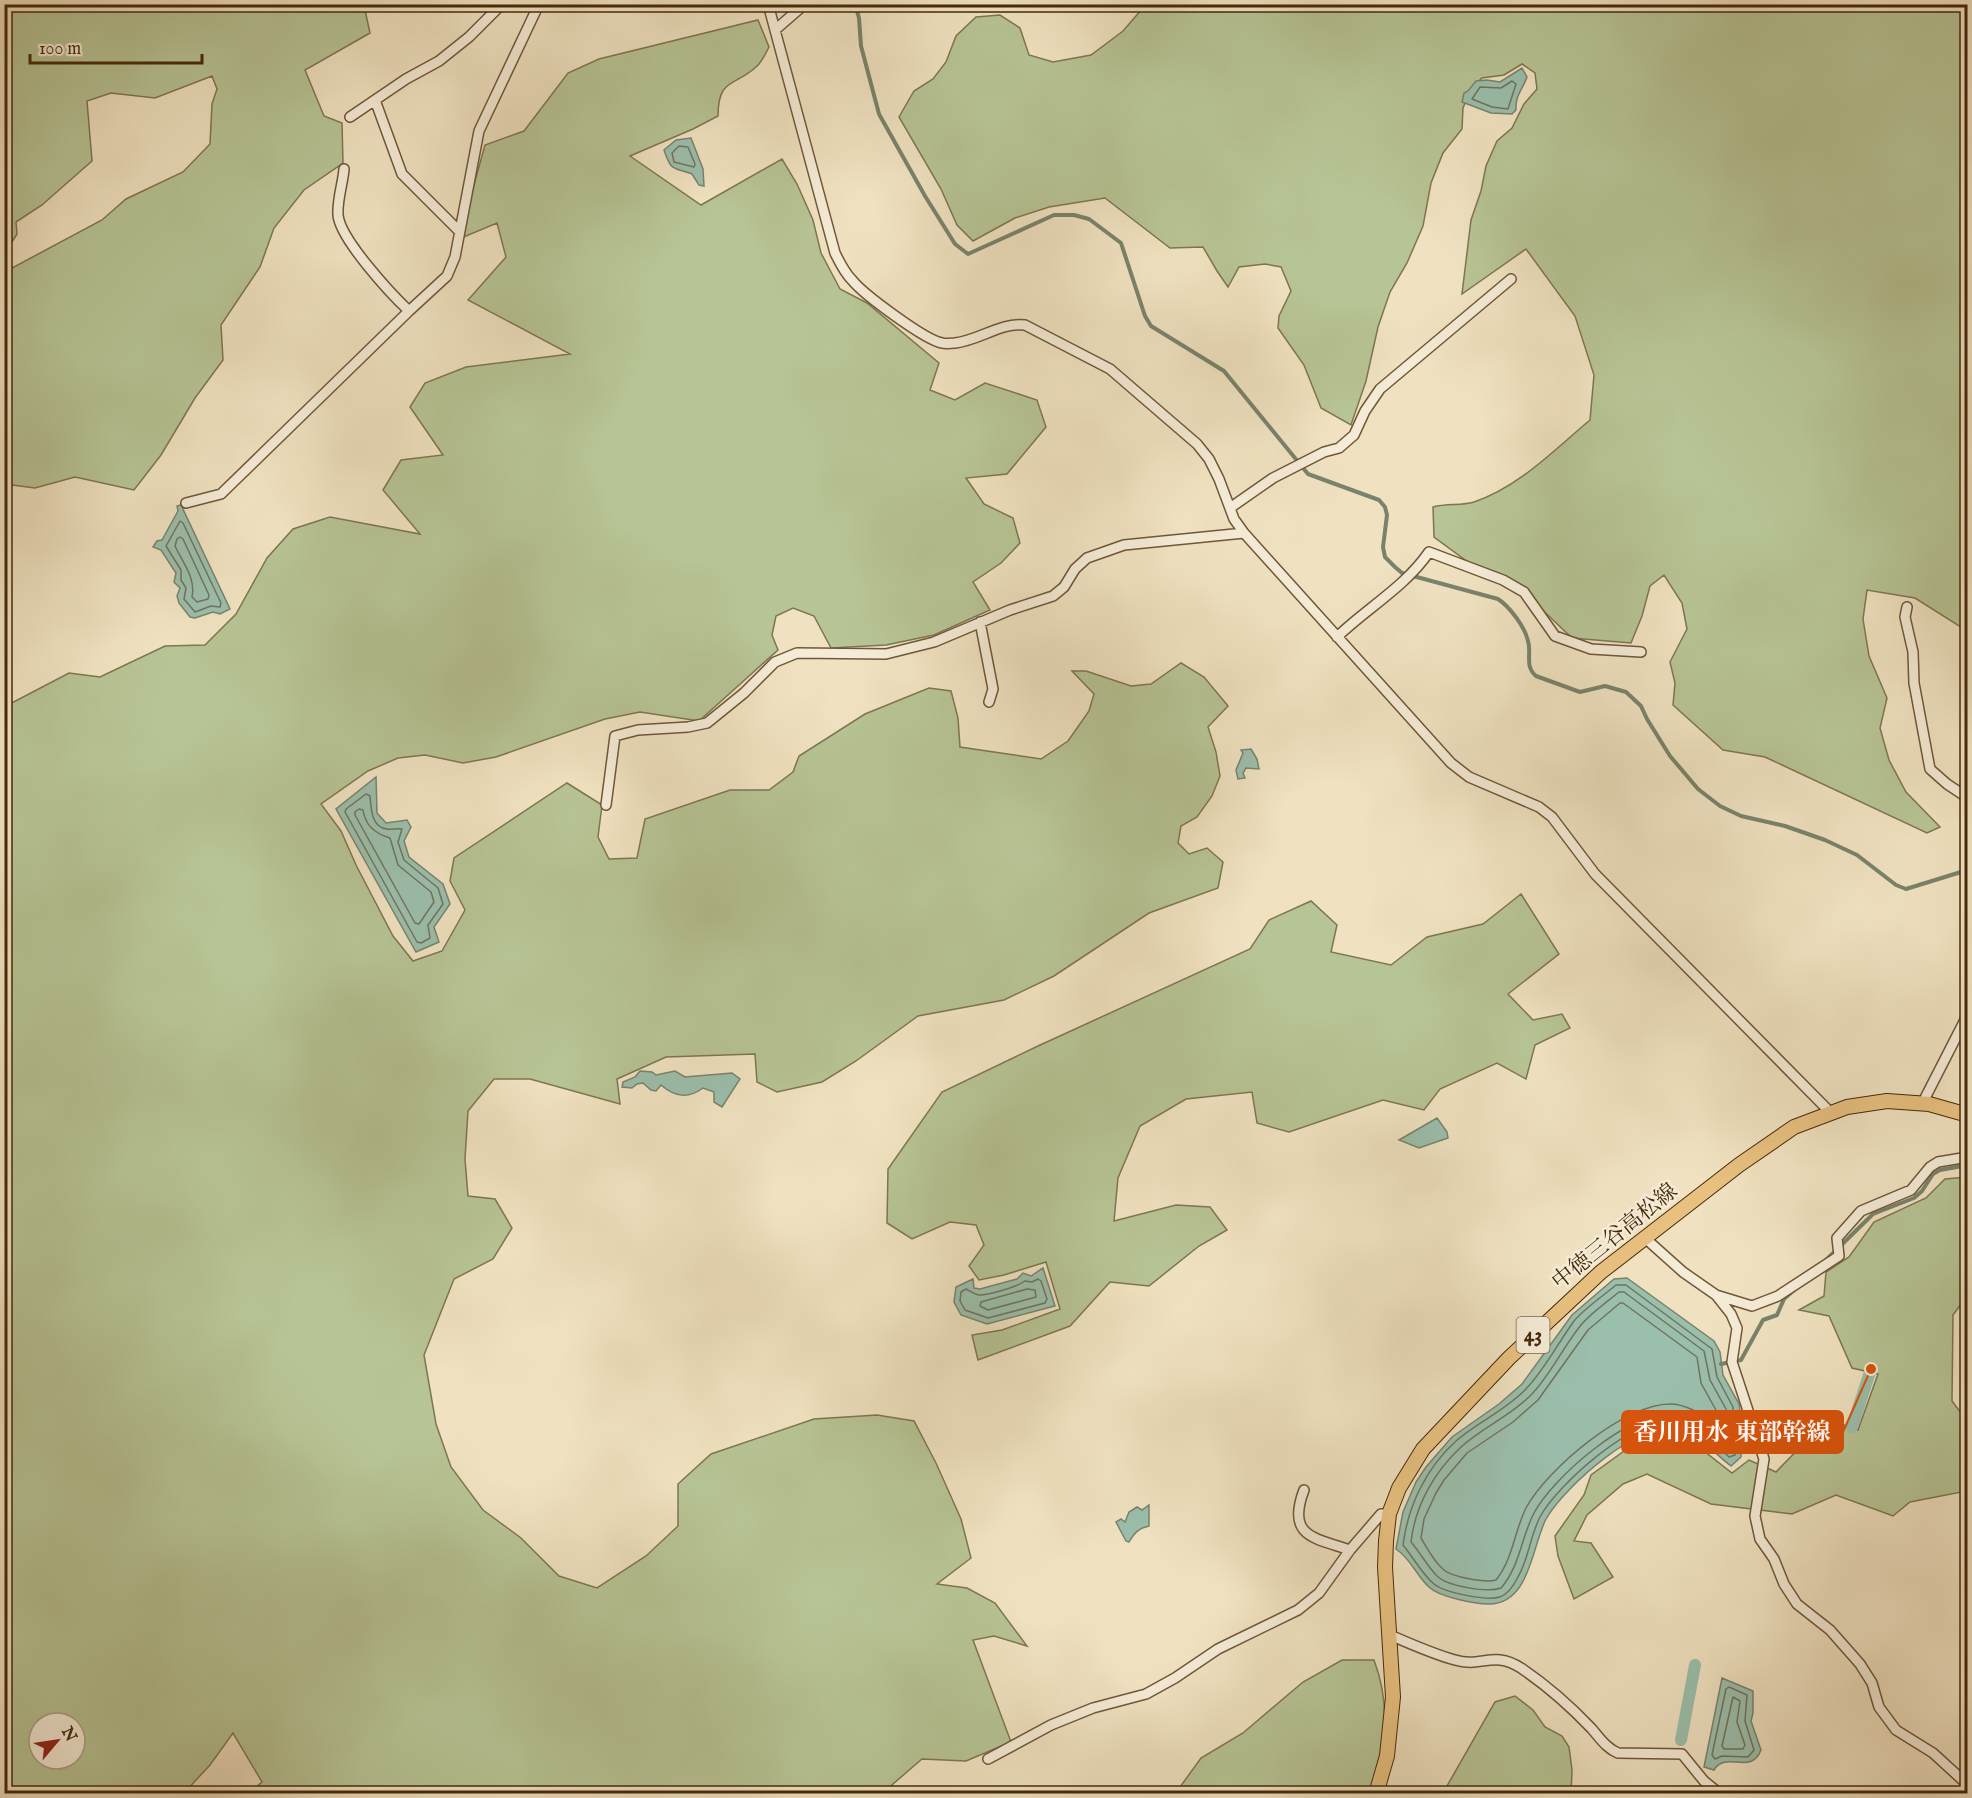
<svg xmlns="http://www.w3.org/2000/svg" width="1972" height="1798" font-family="'IM FELL English','Noto Serif JP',serif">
  <rect width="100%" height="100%" fill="#f0e2c1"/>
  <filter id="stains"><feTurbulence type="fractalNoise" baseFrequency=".00333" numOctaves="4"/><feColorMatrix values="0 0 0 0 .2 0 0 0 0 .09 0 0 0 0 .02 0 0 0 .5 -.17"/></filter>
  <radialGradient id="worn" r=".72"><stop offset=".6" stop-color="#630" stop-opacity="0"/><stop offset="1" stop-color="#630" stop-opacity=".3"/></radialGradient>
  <path fill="#b7c495" stroke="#7e7650" stroke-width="1.5" fill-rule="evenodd" d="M 5,4 L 364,5 L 370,33 L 305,70 L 324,116 L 342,123 L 343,163 L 304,190 L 274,228 L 260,267 L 221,325 L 223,360 L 195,398 L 161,455 L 134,490 L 75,477 L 35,488 L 5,484 L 4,340 L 7,335 L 7,290 L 12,268 L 102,220 L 126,199 L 183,172 L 210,144 L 212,104 L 217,89 L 212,76 L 155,98 L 111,93 L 87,101 L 92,161 L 42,205 L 16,222 L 17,234 L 5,253 Z
    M 1141,5 L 1967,5 L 1967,631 L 1915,598 L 1867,590 L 1863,619 L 1869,656 L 1887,698 L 1880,728 L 1889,760 L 1906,792 L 1940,827 L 1927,833 L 1765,757 L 1723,750 L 1673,705 L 1675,683 L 1670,662 L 1687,629 L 1682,603 L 1664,575 L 1650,586 L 1642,616 L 1631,643 L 1572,638 L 1532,600 L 1479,570 L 1434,537 L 1433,507 C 1447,503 1461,506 1474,502 C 1519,487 1554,450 1590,420 L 1594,375 L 1575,316 L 1526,249 L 1462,294 L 1471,220 L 1481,191 L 1486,166 L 1497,141 L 1512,128 L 1524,104 L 1537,89 L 1535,73 L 1522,64 L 1504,75 L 1482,78 L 1471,89 L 1463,108 L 1462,129 L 1443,153 L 1431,183 L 1423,226 L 1407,263 L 1390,292 L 1378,327 L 1366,381 L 1351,425 L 1321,408 L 1304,365 L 1278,328 L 1279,316 L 1291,291 L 1281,267 L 1265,264 L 1239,267 L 1228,287 L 1217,271 L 1203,247 L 1170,248 L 1105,198 L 1049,207 L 1015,218 L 973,241 L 957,225 L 941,189 L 899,117 L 914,91 L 933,79 L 946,62 L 956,36 L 976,17 L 1000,15 L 1020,28 L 1029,55 L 1053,62 L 1091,55 L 1123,31 L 1142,9 Z
    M 758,20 L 769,47 C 766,53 762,62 756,67 C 734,87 718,78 718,116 L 693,129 L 630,156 L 701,205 L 782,159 L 797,184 L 813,220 L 821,253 L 840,289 L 867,303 L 939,363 L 930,390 L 955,400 L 985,383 L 1037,400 L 1046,427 L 1007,474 L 966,478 L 984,504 L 1013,518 L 1020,543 L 1001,563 L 973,582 L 990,610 L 934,635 L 886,645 L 831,648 L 814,616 L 793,608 L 776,616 L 772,635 L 778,650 L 699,721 L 640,712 L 605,719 L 496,757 L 463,763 L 425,755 L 398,758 L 368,771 L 321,804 L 341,831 L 356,865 L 393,936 L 413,961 L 442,951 L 465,910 L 450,881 L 454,858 L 567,783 L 602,805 L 598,837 L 609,859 L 637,858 L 645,819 L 730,790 L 769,790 L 793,772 L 799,756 L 865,714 L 929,688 L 951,691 L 958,718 L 960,747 L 1041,759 L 1068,741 L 1089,711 L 1094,694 L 1072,671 L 1086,671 L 1131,686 L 1151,684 L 1181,663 L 1204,677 L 1228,706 L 1208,727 L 1216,752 L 1220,776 L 1212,796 L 1197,817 L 1181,826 L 1178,843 L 1189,854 L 1207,848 L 1223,862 L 1218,888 L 1149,913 L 1054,976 L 1004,1000 L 918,1016 L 856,1061 L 822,1082 L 777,1092 L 757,1082 L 755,1054 L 666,1057 L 617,1079 L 620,1104 L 530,1079 L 494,1079 L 468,1111 L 465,1159 L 468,1196 L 495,1199 L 512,1228 L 493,1259 L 454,1279 L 424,1355 L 436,1424 L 451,1467 L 483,1510 L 521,1538 L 559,1576 L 597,1588 L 646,1556 L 678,1526 L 678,1484 L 711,1454 L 814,1419 L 877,1415 L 914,1421 L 936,1463 L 961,1519 L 971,1558 L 937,1584 L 967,1588 L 995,1603 L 1027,1646 L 994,1636 L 973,1640 L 1011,1742 L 966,1761 L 922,1759 L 886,1790 L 876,1793 L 248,1794 L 262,1782 L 233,1733 L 210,1765 L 184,1793 L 5,1793 L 4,707 L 69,673 L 100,677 L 165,646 L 205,645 L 236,614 L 267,558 L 293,529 L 330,517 L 420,534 L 383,490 L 401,460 L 443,455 L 410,407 L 425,383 L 466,367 L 570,354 L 468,300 L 506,257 L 497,223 L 459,239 L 485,145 L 524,131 L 568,73 L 599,59 ZM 39,1723 L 75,1723 L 75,1759 L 39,1759 Z
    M 1521,894 L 1559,954 L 1508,994 L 1533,1020 L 1562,1014 L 1570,1028 L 1535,1045 L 1526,1079 L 1497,1063 L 1440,1089 L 1424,1110 L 1383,1100 L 1289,1132 L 1257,1123 L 1252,1092 L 1186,1099 L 1140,1126 L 1118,1178 L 1114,1221 L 1176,1205 L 1210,1207 L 1227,1230 L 1199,1246 L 1149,1286 L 1110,1282 L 1070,1326 L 978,1360 L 972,1335 L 1002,1330 L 1060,1309 L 1046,1262 L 1004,1275 L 979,1280 L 969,1266 L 984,1245 L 976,1225 L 950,1222 L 912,1239 L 887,1223 L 888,1169 L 942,1092 L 1038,1046 L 1250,949 L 1269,920 L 1311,901 L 1337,925 L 1331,952 L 1391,965 L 1427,937 L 1483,924 Z
    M 1967,1177 L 1967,1296 L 1953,1315 L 1952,1401 L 1967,1421 L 1967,1491 L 1910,1502 L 1893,1516 L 1836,1495 L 1792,1514 L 1711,1504 L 1647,1474 L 1623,1484 L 1587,1515 L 1574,1541 L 1591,1543 L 1613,1577 L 1574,1599 L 1558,1556 L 1555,1536 L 1584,1495 L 1591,1475 L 1638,1441 L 1668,1431 L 1691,1441 L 1732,1473 L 1749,1460 L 1776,1472 L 1813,1434 L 1833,1421 L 1858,1430 L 1878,1374 L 1852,1368 L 1829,1316 L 1799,1310 L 1824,1296 L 1826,1272 L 1849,1257 L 1874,1222 L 1926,1198 L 1945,1179 Z
    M 1342,1660 L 1374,1660 C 1392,1708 1385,1746 1369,1793 L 1175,1794 L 1201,1758 L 1243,1733 L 1303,1682 Z
    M 1515,1696 L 1533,1710 L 1545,1727 L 1562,1736 L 1569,1747 L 1572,1770 L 1571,1793 L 1443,1793 L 1495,1702 Z"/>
  <path fill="#9bbfad" stroke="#79836c" stroke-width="1.5" d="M 1522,68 L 1527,77 C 1523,89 1515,95 1516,110 L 1512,114 L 1491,113 L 1462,102 L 1464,93 L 1468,91 L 1476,81 L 1487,80 L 1500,82 Z
    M 691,138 L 703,169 L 704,186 L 699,185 L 692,174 C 672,167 671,171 664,150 L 676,140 Z
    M 181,505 L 230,609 L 220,614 L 213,612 L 195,618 L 190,617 L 179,603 L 177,596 L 180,588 L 174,582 L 176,573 L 161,550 L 153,547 L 157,541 L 162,540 L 178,511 L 177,506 Z
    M 1251,749 L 1257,759 L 1259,769 L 1246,768 L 1243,773 L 1245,778 L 1238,779 L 1236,770 L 1243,753 L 1241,750 Z
    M 376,777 L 377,813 L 386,823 L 407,820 L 411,827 L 404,841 L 409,857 L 443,884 L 450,904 L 434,927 L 439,942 L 416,952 L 336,809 Z
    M 640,1071 L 652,1072 L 656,1075 L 675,1071 L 685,1077 L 732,1073 L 740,1079 L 722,1107 L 714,1102 L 714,1092 L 703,1088 C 688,1099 675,1097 661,1085 L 656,1091 L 651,1090 L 643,1083 L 637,1084 L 632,1088 L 622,1087 L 623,1082 L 635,1077 Z
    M 1437,1118 L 1447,1132 L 1448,1138 L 1419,1148 L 1399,1140 Z
    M 1043,1268 L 1055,1306 L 987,1324 L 961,1315 L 954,1302 L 956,1287 L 973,1279 L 974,1288 L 980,1289 L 1017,1279 L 1023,1273 L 1031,1276 Z
    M 1627,1278 L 1714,1341 L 1720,1352 L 1723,1375 L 1739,1404 L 1741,1418 L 1741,1457 L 1731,1466 C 1714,1453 1700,1435 1679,1429 C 1642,1417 1563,1488 1546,1519 C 1532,1546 1530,1604 1489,1604 C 1475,1604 1439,1597 1429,1587 C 1416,1575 1411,1559 1396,1549 L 1403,1512 L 1416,1482 L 1426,1467 L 1452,1437 L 1499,1404 L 1522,1384 L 1572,1315 L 1614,1279 Z
    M 1149,1505 L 1149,1526 C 1139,1528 1134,1533 1129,1542 L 1126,1541 L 1116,1522 L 1121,1519 L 1125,1522 L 1129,1512 L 1137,1507 L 1142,1510 Z
    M 1722,1678 L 1753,1691 L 1753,1713 L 1751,1721 L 1761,1750 C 1751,1776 1726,1750 1714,1770 L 1704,1767 Z"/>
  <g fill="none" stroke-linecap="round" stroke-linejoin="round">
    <path stroke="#70745c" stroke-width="1.5" d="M 1512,81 L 1516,84 L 1508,109 L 1492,107 L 1472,99 L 1480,87 L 1501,88 Z
      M 679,146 L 688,147 L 695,164 L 694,167 L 674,162 L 672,153 Z
      M 180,521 L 183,523 L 221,603 L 220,607 L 211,606 L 195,612 L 184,599 L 186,588 L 181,580 L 181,570 L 166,546 Z
      M 180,537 L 183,539 L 209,595 L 208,599 L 197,602 L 192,597 C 196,578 183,563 175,546 L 177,539 Z
      M 366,794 L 370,796 C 371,807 371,828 387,829 C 393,830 396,828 402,829 L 398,842 L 404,860 L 438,888 L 443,904 L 428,925 L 430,938 L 421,943 L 417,942 L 345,812 L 346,809 Z
      M 359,809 L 363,810 C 365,825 376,834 390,838 L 398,865 L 431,892 L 434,902 L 419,924 L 415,923 L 355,815 L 355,812 Z
      M 1038,1279 L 1041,1281 L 1047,1299 L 1045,1303 L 988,1318 L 965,1310 L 960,1301 L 961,1292 L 966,1289 C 970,1291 974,1294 979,1295 C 989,1295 1017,1287 1025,1281 L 1032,1282 Z
      M 1616,1285 L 1626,1285 L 1712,1349 L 1717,1377 L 1733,1407 L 1736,1445 L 1735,1455 L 1729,1457 C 1714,1443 1695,1423 1673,1421 C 1634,1416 1557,1485 1540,1517 C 1530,1536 1529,1558 1518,1577 C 1515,1583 1508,1594 1500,1597 C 1487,1601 1445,1593 1434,1584 C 1422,1574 1413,1557 1403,1545 C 1408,1506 1426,1468 1456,1441 C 1478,1422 1506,1410 1526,1389 C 1545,1369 1558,1343 1574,1321 C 1585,1308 1603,1296 1616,1285 Z
      M 1027,1289 L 1035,1290 L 1036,1297 L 988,1310 L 980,1306 L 981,1302 Z
      M 1619,1292 L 1624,1292 L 1704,1351 L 1710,1380 L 1726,1409 L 1728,1440 L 1724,1441 C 1710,1430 1691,1414 1672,1413 C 1630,1411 1553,1477 1534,1513 C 1521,1538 1520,1566 1501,1588 C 1487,1593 1447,1586 1437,1576 C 1427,1566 1420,1552 1411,1542 C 1415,1506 1434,1472 1461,1447 C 1482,1428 1510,1416 1531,1395 C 1551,1374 1563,1347 1581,1325 C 1591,1313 1607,1302 1619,1292 Z
      M 1620,1303 L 1623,1303 L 1697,1357 L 1701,1383 L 1717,1412 L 1718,1422 L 1714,1423 C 1702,1414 1688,1405 1672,1404 C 1626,1402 1547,1469 1526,1508 C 1514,1532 1513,1559 1496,1580 C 1485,1583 1452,1577 1444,1570 C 1434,1562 1427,1548 1421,1538 L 1424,1519 L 1436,1493 L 1444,1480 L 1467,1453 L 1513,1422 L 1538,1400 L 1588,1330 Z
      M 1729,1687 L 1747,1695 L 1745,1721 L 1754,1750 L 1748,1757 L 1722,1756 L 1715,1759 L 1712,1755 L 1726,1689 Z
      M 1733,1697 L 1740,1701 L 1737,1722 L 1745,1745 L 1743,1749 L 1724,1749 L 1722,1746 Z"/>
    <path stroke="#79836c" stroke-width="4" d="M 855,4 L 859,18 L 861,46 L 879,114 L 925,196 L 955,244 L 968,254 L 1054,215 L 1074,215 L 1089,219 L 1121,243 L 1145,316 L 1151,326 L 1224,371 L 1308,474 L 1379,500 L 1385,507 L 1387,515 L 1383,547 L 1385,557 L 1395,567 L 1402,573 L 1498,599 C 1510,607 1525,627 1528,641 C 1532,653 1524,666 1536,676 L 1580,692 L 1605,686 L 1626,692 L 1641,706 L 1647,719 L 1670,756 L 1698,789 L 1720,806 L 1741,816 L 1785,826 L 1825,840 L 1857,855 L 1896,885 L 1906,889 L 1961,872 L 1968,877
      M 1824,1262 L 1873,1214 L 1914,1198 L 1922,1191 L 1933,1174 L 1940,1170 L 1968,1165
      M 1721,1364 L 1741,1360 L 1763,1320 L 1777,1315 L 1784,1299 L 1793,1291"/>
    <path stroke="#9bbfad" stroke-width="12" d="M 1852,1427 L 1871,1369
      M 1681,1740 L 1695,1665"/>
    <defs>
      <path id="street" d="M 768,4 L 835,253 C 840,263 844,272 852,280 C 863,294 925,340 942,343 C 946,344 951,343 955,343 C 980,340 1001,322 1025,325 L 1110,369 L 1197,444 L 1209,459 L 1219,479 L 1234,519 L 1244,533 L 1451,763 L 1469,777 L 1539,807 L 1552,817 L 1595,874 L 1830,1112
        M 775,30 L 805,4
        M 375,100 L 402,174 L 459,231
        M 350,117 L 406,79 L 439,61 L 469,37 L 502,4
        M 344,169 C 343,183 337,200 338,215 C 340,239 391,294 409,311
        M 186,503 L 221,494 L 409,311 L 447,276 L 455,257 L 479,131 L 539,4
        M 1230,508 L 1273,478 L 1324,452 L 1339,448 L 1354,435 L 1365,411 L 1380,389 L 1511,279
        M 1907,607 L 1905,617 L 1913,652 L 1914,683 L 1930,769 L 1947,784 L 1968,798
        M 980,622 L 993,689 L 989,702
        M 1337,637 C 1367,608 1405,587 1429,552 L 1503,580 L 1524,592 L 1555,636 L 1591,649 L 1641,652
        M 606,805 L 615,736 L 638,730 L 688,727 L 707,723 L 744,693 L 775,662 L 797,653 L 886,654 L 934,642 L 1010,610 L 1053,596 L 1064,587 L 1075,569 L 1087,558 L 1124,545 L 1244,533
        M 1922,1104 L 1968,1014
        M 1645,1238 L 1683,1272 L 1716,1295 L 1731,1314 L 1737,1328 L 1732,1362 L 1764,1459 L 1755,1516 L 1760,1539 L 1774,1559 L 1784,1584 L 1797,1604 L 1830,1630 L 1860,1664 L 1872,1683 L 1879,1707 L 1896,1730 L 1933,1753 L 1968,1785
        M 1716,1295 L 1752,1306 L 1778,1296 L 1839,1256 L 1837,1238 L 1861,1211 L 1911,1190 L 1930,1167 L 1938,1162 L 1968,1157
        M 1304,1490 C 1286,1537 1315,1538 1350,1550
        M 1390,1635 C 1411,1644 1433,1654 1455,1660 C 1482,1668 1493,1650 1521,1668 C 1546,1685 1571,1707 1591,1728 C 1600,1738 1606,1748 1618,1753 L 1682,1754 L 1704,1781 L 1720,1794
        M 988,1759 L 1051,1725 L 1093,1708 L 1146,1694 L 1175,1678 L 1218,1649 L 1298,1610 L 1319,1593 L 1350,1550 L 1381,1514 L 1389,1514"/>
      <path id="primary" d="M 1376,1794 L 1387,1756 L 1393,1697 L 1385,1567 L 1386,1541 L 1389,1514 L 1399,1488 L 1423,1449 L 1509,1358 L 1601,1272 L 1739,1165 L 1794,1127 L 1847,1107 L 1887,1101 L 1929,1104 L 1968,1115"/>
    </defs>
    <use href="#street" stroke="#705738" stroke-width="12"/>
    <use href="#primary" stroke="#45290b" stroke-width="16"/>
    <use href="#street" stroke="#f5ecd7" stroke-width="9"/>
    <use href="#primary" stroke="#e8c180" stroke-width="14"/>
  </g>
  <g text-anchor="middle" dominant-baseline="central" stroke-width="5" stroke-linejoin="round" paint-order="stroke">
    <rect fill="#f5ecd7" stroke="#7a6448" stroke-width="1.5" x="1516.5" y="1317" width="33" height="36" rx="4.5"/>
    <g font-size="21" font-weight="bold" fill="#45290b">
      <text x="1533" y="1335">43</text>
    </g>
    <g font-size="22" fill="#45290b" stroke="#f5ecd7">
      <text transform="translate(1615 1237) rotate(-39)">中徳三谷高松線</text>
    </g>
  </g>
  <path fill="none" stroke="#d8540c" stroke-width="2" d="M1871 1369L1843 1432"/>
  <circle fill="#d8540c" stroke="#f5ecd7" stroke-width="2" cx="1871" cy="1369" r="6"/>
  <rect fill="#d8540c" stroke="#d8540c" stroke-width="2" x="1622" y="1411" width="221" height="42" rx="6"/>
  <g font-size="24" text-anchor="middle" font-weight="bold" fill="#fff">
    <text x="1732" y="1440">香川用水 東部幹線</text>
  </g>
  <rect width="1972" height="1798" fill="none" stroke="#f0e2c1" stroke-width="24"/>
  <rect x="6" y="6" width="1960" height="1786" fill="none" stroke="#45290b" stroke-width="3"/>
  <rect x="12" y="12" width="1948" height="1774" fill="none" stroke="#45290b" stroke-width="1.5"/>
  <g transform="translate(57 1741) rotate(61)"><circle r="28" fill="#f5ecd7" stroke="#af9e85" stroke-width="1.5"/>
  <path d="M0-4.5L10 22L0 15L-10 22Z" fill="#8f2418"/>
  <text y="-9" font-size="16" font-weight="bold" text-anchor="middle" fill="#45290b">N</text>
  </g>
  <path d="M30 54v9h172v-9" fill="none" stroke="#45290b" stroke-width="3"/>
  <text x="39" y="54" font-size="18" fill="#45290b" stroke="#f5ecd7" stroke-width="4.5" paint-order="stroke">100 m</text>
  <rect width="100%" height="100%" filter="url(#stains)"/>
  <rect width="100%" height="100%" fill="url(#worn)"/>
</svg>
